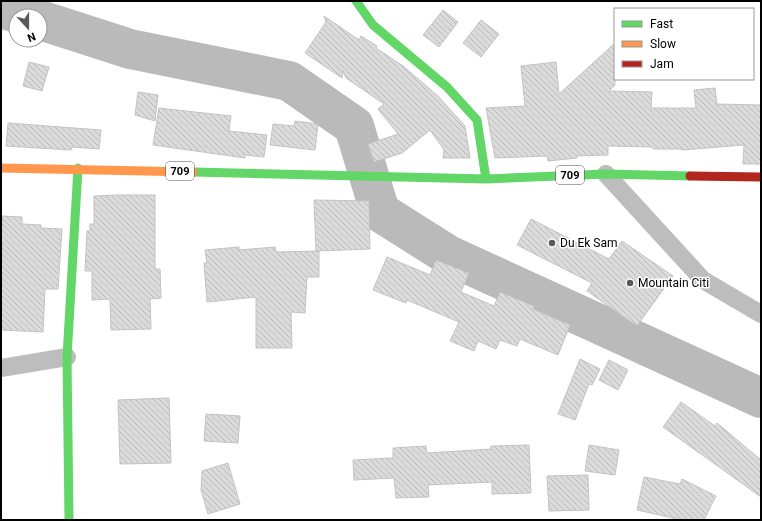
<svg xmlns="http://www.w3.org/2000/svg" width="762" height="521" font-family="Roboto,sans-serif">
  <defs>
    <pattern id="building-back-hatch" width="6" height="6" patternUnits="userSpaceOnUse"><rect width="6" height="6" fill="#dbdbdb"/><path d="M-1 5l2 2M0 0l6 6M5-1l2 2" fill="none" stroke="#bababa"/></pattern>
  </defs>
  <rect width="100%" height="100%" fill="#fff"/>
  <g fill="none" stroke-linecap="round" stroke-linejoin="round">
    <path stroke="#bababa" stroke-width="40" d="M 1,8 L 26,16
      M 40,20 L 130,49 L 289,81 L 354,126 L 380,212 L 448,255 L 761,398"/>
  </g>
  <path fill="url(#building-back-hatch)" stroke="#c3c3c3" d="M 443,10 L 458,22 L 439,47 L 423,35 Z
    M 324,16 L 359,40 L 361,36 L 377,46 L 376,48 L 403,66 L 438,96 L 465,126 L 470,158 L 443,158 L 444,150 L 430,130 L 402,153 L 374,162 L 368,144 L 398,134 L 378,109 L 384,104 L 346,78 L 343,71 L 342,78 L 305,53 L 326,22 Z
    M 481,20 L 499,34 L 481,57 L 463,43 Z
    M 615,43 L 615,85 L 609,91 L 652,92 L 651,108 L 696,108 L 694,90 L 715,88 L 717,104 L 761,105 L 761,164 L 743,164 L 744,145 L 682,150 L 682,149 L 653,149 L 653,147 L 608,146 L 608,155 L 577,156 L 577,158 L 548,161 L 547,156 L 495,158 L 486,108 L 525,106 L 521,66 L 556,62 L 559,94 Z
    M 29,62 L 49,67 L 42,91 L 23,86 Z
    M 138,92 L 158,95 L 155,121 L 135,115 Z
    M 159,108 L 231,116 L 229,131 L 267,135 L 264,157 L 245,155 L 245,158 L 153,145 Z
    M 295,121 L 318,124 L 315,150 L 270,145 L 273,124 L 294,126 Z
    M 8,123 L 101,130 L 99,149 L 72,147 L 71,150 L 6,146 Z
    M 117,195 L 155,195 L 155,269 L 160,269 L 161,298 L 150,299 L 151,329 L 111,330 L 110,299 L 92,300 L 92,271 L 85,271 L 87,231 L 90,231 L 90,224 L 94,224 L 94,196 Z
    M 314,200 L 369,201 L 370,249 L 316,251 Z
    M 2,216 L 22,217 L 22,224 L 41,225 L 41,228 L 62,229 L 58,289 L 45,289 L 43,332 L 1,330 Z
    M 531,219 L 609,259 L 622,241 L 673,276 L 637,326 L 587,291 L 592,283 L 517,245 Z
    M 239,247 L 239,250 L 275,247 L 276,252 L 319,251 L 319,277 L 307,277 L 305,313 L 291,312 L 292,348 L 256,348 L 256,297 L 207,302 L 204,263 L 207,263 L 205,250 Z
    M 387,257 L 430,275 L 436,260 L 469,273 L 461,292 L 494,306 L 500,292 L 534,306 L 533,309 L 570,325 L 558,355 L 520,339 L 517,346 L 500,340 L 496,349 L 478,341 L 474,351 L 450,341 L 459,322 L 407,300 L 406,303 L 373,290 Z
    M 580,359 L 600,369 L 592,385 L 589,384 L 575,420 L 558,414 Z
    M 609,360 L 628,370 L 618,390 L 599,380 Z
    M 169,398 L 171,463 L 120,464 L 118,400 Z
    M 681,402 L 715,426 L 717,423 L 761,460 L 761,497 L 663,427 Z
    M 206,414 L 240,416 L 238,443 L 204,441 Z
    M 529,445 L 531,493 L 492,494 L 492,482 L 428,485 L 429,497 L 396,498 L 394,478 L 354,480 L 353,460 L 393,458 L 393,448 L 426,446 L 427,453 L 491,449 L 491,446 Z
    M 589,445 L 619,450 L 615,475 L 585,471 Z
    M 228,463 L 240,504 L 208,514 L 201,490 L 202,471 Z
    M 588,475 L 589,510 L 549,511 L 547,476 Z
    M 644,477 L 680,484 L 682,479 L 716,496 L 704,520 L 682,520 L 637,510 Z"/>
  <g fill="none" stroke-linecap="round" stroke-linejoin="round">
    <path stroke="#bdbdbd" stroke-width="18" d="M 606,174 L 703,280 L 761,314
      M 1,368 L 67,357"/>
    <path stroke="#63d668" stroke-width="9" d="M 356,1 L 373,25 L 447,87 L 477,120 L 486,179
      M 193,172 L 486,179 L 606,174 L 690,176
      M 69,520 L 67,357 L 78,168"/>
    <path stroke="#ff974d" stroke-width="9" d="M 1,168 L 193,172"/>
    <path stroke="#b3261e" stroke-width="9" d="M 690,176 L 761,177"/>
  </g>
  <g fill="#595959" stroke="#fff" stroke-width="1.5">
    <circle cx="552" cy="243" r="4"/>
    <circle cx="630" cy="283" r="4"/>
  </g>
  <g text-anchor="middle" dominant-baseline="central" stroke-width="3" stroke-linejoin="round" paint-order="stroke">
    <g fill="#fff" stroke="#4c4c4c" stroke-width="1">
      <rect x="166" y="162" width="28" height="18" rx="3"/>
      <rect x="556" y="166" width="28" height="18" rx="3"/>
    </g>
    <g font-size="11" font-weight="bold" fill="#000">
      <text x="180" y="171">709</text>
      <text x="570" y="175">709</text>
    </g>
    <g font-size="12" fill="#000" stroke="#fff" text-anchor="start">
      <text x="560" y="243">Du Ek Sam</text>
      <text x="638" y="283">Mountain Citi</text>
    </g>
  </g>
  <rect width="762" height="521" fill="none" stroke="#000000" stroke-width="4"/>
  <rect x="614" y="8" width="140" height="72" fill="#ffffff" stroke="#999999"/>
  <rect x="622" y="21" width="20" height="6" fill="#63d668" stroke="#999999"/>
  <text x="650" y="28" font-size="12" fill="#000000">Fast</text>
  <rect x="622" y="41" width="20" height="6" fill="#ff974d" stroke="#999999"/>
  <text x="650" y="48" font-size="12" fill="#000000">Slow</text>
  <rect x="622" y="61" width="20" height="6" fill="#b3261e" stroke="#999999"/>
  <text x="650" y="68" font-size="12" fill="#000000">Jam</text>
  <g transform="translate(28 28) rotate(159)"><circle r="19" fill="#ffffff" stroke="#999999"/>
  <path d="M0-3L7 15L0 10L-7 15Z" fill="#595959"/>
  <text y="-6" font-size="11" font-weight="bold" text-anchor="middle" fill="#000000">N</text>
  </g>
</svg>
